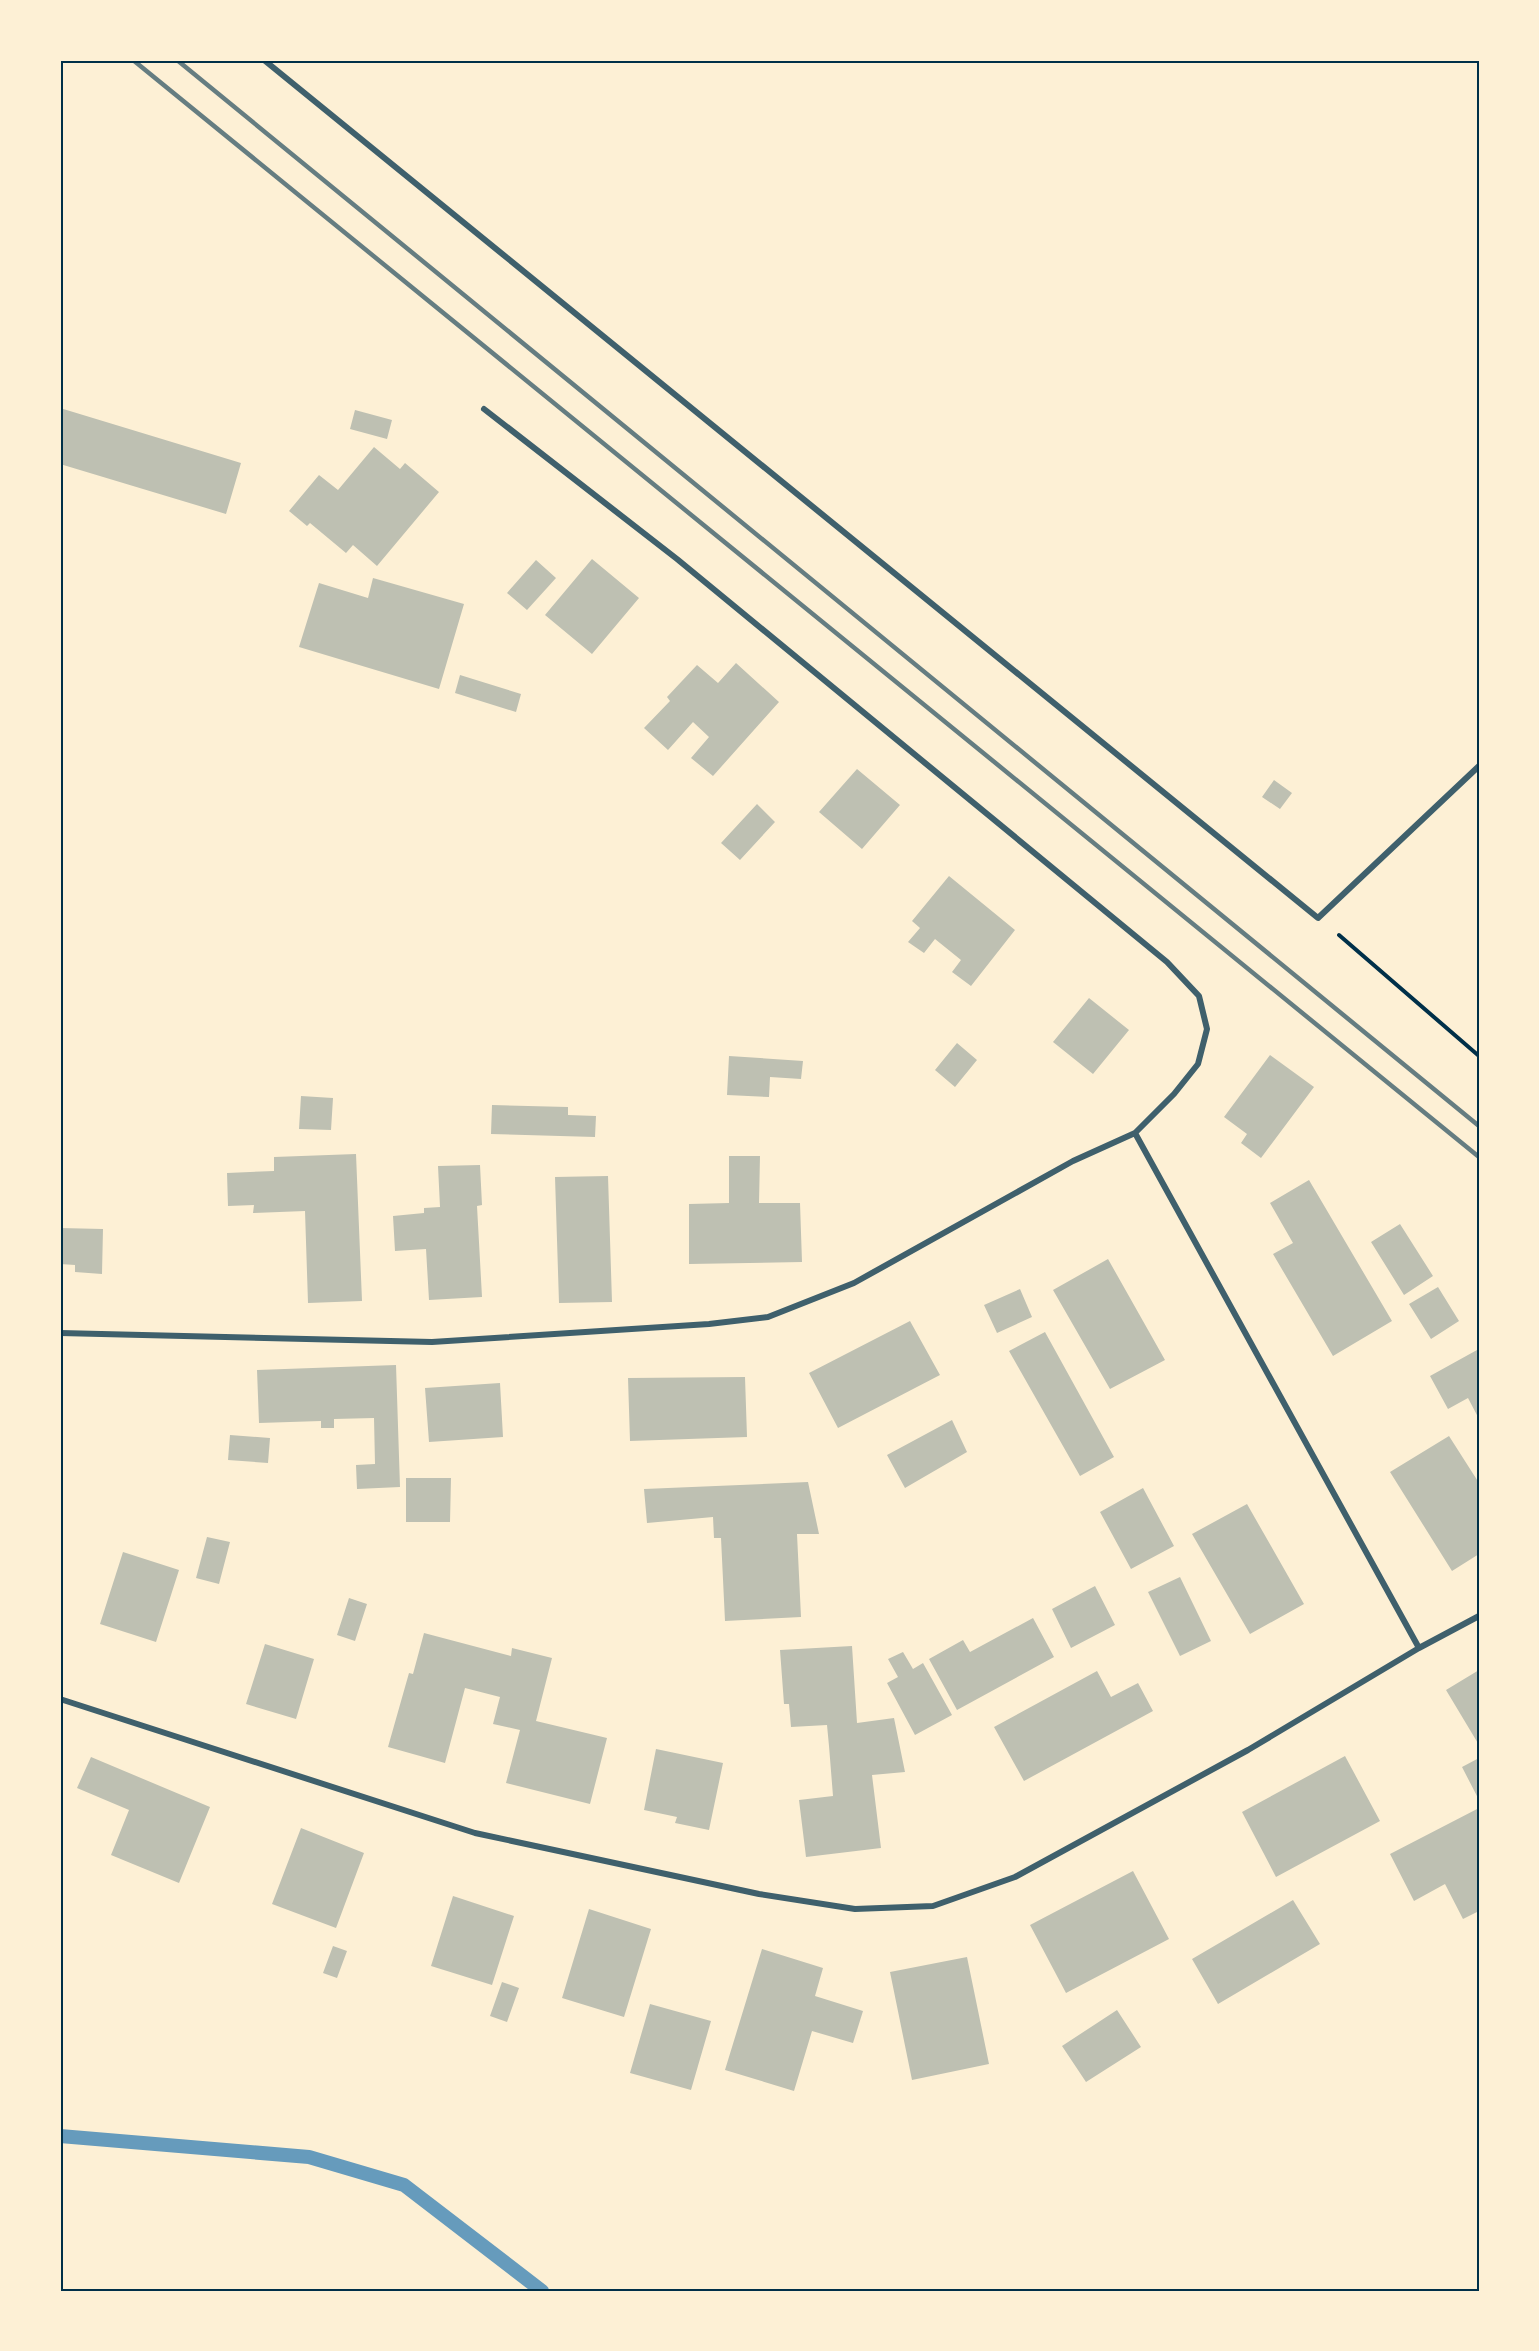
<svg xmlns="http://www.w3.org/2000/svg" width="1539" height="2351" font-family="'Fira Sans Condensed',sans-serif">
  <rect width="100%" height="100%" fill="#fdf0d5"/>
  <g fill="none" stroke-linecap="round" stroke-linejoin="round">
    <path stroke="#669bbc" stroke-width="14" d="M 60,2136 L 309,2157 L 404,2185 L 542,2291"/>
  </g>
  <path fill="#bec0b2" d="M 60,408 L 241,463 L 226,514 L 60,464 Z
    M 355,410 L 392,420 L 387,439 L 350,429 Z
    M 374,447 L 400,469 L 405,463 L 439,492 L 377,566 L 353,545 L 346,553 L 310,523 L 307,526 L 289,511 L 319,475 L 338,490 Z
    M 592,559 L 639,598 L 592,654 L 545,615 Z
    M 536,560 L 556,578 L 527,610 L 507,593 Z
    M 373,578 L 464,604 L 439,689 L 299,647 L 319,583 L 368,598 Z
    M 736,663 L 779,702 L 713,776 L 691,758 L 709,737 L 693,722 L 668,750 L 644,728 L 670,701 L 667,697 L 697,665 L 718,683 Z
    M 460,675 L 521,694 L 516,712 L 455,693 Z
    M 857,769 L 900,805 L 862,849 L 819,812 Z
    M 1274,780 L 1292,793 L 1280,809 L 1262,797 Z
    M 757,804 L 775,822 L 740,860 L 721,843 Z
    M 949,876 L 1015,930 L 971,986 L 952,972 L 961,960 L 935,939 L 924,953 L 908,942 L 920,928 L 912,921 Z
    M 1089,998 L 1129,1030 L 1093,1074 L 1053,1042 Z
    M 957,1043 L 977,1060 L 955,1087 L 935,1070 Z
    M 1270,1055 L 1314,1087 L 1261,1158 L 1241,1143 L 1247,1134 L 1224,1117 Z
    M 729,1056 L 803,1061 L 801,1079 L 770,1077 L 769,1097 L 727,1095 Z
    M 301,1096 L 333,1098 L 331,1130 L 299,1129 Z
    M 492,1105 L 568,1107 L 568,1115 L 596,1116 L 595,1137 L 491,1134 Z
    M 356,1154 L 362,1301 L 308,1303 L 305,1211 L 253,1213 L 254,1205 L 228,1206 L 227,1173 L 274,1171 L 274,1157 Z
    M 729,1156 L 760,1156 L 759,1203 L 800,1203 L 802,1262 L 689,1264 L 689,1204 L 729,1203 Z
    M 480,1165 L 482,1205 L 477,1206 L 482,1297 L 429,1300 L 426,1249 L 395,1251 L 393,1216 L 424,1213 L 424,1208 L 440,1207 L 438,1166 Z
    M 608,1176 L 612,1302 L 559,1303 L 555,1177 Z
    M 1309,1180 L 1392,1321 L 1333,1356 L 1273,1254 L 1293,1243 L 1270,1203 Z
    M 1400,1224 L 1433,1276 L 1404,1295 L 1371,1242 Z
    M 60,1228 L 103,1229 L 102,1274 L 75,1272 L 75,1265 L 60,1264 Z
    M 1108,1259 L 1165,1360 L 1110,1389 L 1053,1290 Z
    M 1438,1287 L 1459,1321 L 1431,1339 L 1409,1304 Z
    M 1020,1289 L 1032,1317 L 997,1333 L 984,1305 Z
    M 910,1321 L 940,1375 L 838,1428 L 809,1373 Z
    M 1045,1332 L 1114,1457 L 1080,1476 L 1009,1351 Z
    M 1477,1350 L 1479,1353 L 1479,1419 L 1468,1398 L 1448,1409 L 1430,1376 Z
    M 396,1365 L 400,1487 L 357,1489 L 356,1465 L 375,1464 L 374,1418 L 334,1419 L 334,1428 L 321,1428 L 321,1421 L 259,1423 L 257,1370 Z
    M 745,1377 L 747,1437 L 630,1441 L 628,1378 Z
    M 500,1383 L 503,1437 L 429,1442 L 425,1388 Z
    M 952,1420 L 967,1452 L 905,1488 L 887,1455 Z
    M 230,1435 L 270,1438 L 268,1463 L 228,1460 Z
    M 1449,1436 L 1479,1483 L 1479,1554 L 1452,1571 L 1390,1472 Z
    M 406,1478 L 451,1478 L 450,1522 L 406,1522 Z
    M 808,1482 L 819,1534 L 797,1534 L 801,1617 L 725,1621 L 721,1538 L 714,1538 L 713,1517 L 647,1523 L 644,1489 Z
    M 1143,1488 L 1174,1546 L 1131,1569 L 1100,1512 Z
    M 1247,1504 L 1304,1604 L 1250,1634 L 1192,1534 Z
    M 207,1537 L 230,1542 L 219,1584 L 196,1578 Z
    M 123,1552 L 179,1570 L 156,1642 L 100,1624 Z
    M 1180,1577 L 1211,1641 L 1180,1656 L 1148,1592 Z
    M 1095,1586 L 1115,1625 L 1071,1648 L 1052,1609 Z
    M 349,1598 L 367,1604 L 355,1641 L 337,1635 Z
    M 1033,1618 L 1054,1657 L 957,1710 L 929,1659 L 963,1640 L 970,1652 Z
    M 424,1633 L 511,1656 L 512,1648 L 552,1658 L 536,1721 L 607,1738 L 590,1804 L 506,1783 L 520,1730 L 493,1724 L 500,1697 L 465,1688 L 445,1763 L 388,1747 L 409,1673 L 413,1674 Z
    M 265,1644 L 314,1659 L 296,1719 L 246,1704 Z
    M 852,1646 L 857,1723 L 894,1718 L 905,1772 L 872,1775 L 881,1848 L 806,1857 L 799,1800 L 833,1796 L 829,1746 L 827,1725 L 791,1727 L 789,1704 L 784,1704 L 780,1650 Z
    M 903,1652 L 913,1669 L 923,1663 L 952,1715 L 915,1735 L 887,1683 L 898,1677 L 888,1659 Z
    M 1479,1670 L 1479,1745 L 1446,1690 Z
    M 1097,1671 L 1111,1697 L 1138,1683 L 1153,1711 L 1024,1781 L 994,1727 Z
    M 656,1749 L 723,1763 L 709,1830 L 675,1823 L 677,1817 L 644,1810 Z
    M 1345,1756 L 1380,1821 L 1276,1877 L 1242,1812 Z
    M 91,1757 L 210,1807 L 179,1883 L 111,1855 L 129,1810 L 77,1788 Z
    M 1479,1758 L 1479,1800 L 1462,1767 Z
    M 1479,1808 L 1479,1911 L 1463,1919 L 1445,1884 L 1414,1901 L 1390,1854 Z
    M 301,1828 L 364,1853 L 336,1928 L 272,1904 Z
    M 1133,1871 L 1169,1939 L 1066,1993 L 1030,1925 Z
    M 453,1896 L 514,1916 L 492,1985 L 431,1966 Z
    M 1293,1900 L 1320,1944 L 1218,2004 L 1192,1959 Z
    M 589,1909 L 651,1929 L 624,2017 L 562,1998 Z
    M 333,1946 L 347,1951 L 337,1978 L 323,1973 Z
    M 762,1949 L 823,1968 L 815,1996 L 863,2011 L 853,2043 L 812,2031 L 794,2091 L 725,2070 Z
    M 967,1957 L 989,2064 L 912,2080 L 890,1972 Z
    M 502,1982 L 519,1988 L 507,2022 L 490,2016 Z
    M 650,2004 L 711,2021 L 691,2090 L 630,2073 Z
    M 1117,2010 L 1141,2047 L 1086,2082 L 1062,2046 Z"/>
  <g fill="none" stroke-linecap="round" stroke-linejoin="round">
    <path stroke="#003049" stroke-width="4" d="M 1339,935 L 1479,1056"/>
    <path stroke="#3f606c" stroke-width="6" d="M 264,60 L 1318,918 L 1479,766
      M 1135,1133 L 1419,1648 L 1479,1616
      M 60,1333 L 432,1342 L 709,1324 L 768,1317 L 854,1283 L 1073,1161 L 1135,1133 L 1174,1094 L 1198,1064 L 1207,1029 L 1199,996 L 1167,962 L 677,559 L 484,409
      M 60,1699 L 475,1833 L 759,1894 L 855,1909 L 933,1906 L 1015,1877 L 1248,1750 L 1419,1648"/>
    <path stroke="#657d81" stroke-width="4.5" d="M 133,60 L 1479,1157
      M 177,60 L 1479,1126"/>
  </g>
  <rect width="1539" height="2351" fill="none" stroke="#fdf0d5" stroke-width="123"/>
  <rect x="62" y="62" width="1416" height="2228" fill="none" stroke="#003049" stroke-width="2"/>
</svg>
